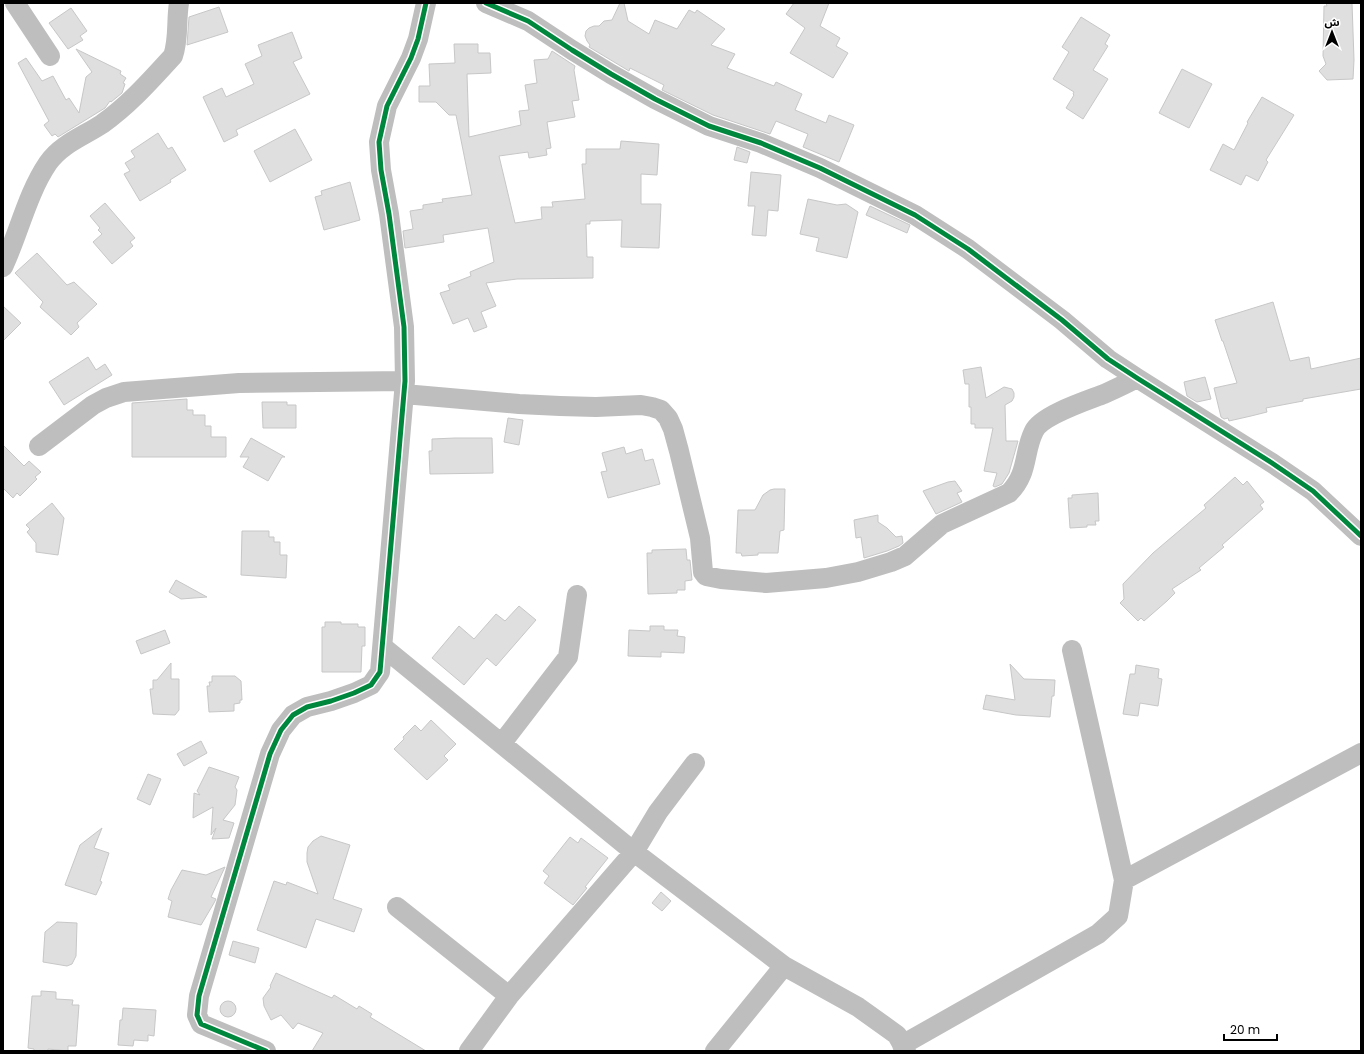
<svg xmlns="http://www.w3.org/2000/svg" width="1364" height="1054" font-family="Poppins,'Noto Sans Arabic',sans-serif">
  <rect width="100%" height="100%" fill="#fff"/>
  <path fill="#dfdfdf" stroke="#c7c7c7" d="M 620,3 L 624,3 L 628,21 L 649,34 L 655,20 L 677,29 L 689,10 L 695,13 L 697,10 L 725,29 L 711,45 L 735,54 L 727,68 L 774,86 L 776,82 L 802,94 L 795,110 L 826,123 L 829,115 L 854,125 L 839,162 L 803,147 L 808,134 L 776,121 L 770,134 L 713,115 L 662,90 L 664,85 L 630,68 L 629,71 L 589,47 L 590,45 L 587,41 L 585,36 L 586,31 L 589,28 L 594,26 L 599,26 L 604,21 L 612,20 Z
    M 794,3 L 829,3 L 820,26 L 840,38 L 836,46 L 848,53 L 833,78 L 790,53 L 805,28 L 786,14 Z
    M 1326,3 L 1352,3 L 1354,60 L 1353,79 L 1327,80 L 1319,71 L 1326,64 L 1323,56 L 1324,6 L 1327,6 Z
    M 219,7 L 228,32 L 187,45 L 189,17 Z
    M 71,8 L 87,31 L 80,36 L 83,40 L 68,49 L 49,23 Z
    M 1081,17 L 1110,35 L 1105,44 L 1108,46 L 1093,70 L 1108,79 L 1083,119 L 1066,108 L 1074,95 L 1073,94 L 1074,92 L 1053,79 L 1069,52 L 1062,47 Z
    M 292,32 L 302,58 L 293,62 L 310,94 L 236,130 L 238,135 L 224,142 L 203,97 L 222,88 L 226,97 L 254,84 L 245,64 L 262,56 L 258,45 Z
    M 454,44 L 478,44 L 478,53 L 490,53 L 491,73 L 467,74 L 469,137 L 521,125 L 519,111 L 529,110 L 525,85 L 537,83 L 534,60 L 548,59 L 552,51 L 575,66 L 574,70 L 579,100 L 572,101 L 575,117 L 547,122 L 551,148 L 546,149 L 547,155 L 529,158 L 528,152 L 499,156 L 515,223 L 542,219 L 541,207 L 553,207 L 552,202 L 585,199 L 582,164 L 586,164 L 586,149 L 620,149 L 621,141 L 659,144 L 657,175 L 641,174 L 641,204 L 661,204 L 659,248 L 621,247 L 622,220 L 590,221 L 590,224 L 586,224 L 587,257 L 593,257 L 593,278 L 517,279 L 486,283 L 496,306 L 481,312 L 487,327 L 474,332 L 468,318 L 453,324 L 440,293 L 450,290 L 448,285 L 471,276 L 470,272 L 494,262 L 488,228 L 443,235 L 444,242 L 405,248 L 403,231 L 413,229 L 410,211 L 423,209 L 423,205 L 443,202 L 442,199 L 472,195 L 456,115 L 449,115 L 436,102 L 419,102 L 419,86 L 430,86 L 429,64 L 455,63 Z
    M 76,49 L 121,71 L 120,74 L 126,78 L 123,83 L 125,84 L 122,93 L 111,102 L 110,101 L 105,108 L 58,137 L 55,134 L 52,136 L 44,125 L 49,121 L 18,63 L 26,58 L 42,81 L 53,76 L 66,100 L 69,98 L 79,113 L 86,77 L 92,72 Z
    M 1182,69 L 1212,84 L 1189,128 L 1159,113 Z
    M 1262,97 L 1294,115 L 1266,160 L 1268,162 L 1258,181 L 1246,175 L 1241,185 L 1210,170 L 1223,144 L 1234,150 L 1248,123 L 1247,122 Z
    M 295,129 L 312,160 L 270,182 L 254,151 Z
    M 158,133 L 168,149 L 172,147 L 186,170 L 170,180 L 171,182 L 140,201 L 124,174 L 130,171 L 125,163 L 135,157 L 131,151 Z
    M 737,147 L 750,152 L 747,163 L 734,160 Z
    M 751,172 L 781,175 L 778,211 L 768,210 L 766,236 L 752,235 L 755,206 L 748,206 Z
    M 350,182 L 360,220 L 324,230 L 315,197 L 322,195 L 321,191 Z
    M 808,199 L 837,205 L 846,204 L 858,212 L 847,258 L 816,251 L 819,238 L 800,234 Z
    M 105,203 L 135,238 L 130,242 L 133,246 L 112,264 L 93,242 L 102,234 L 98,230 L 100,228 L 90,216 Z
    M 870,206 L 910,225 L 907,233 L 866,215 Z
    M 37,253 L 67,285 L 74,282 L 97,304 L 77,323 L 79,327 L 71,335 L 40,307 L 43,302 L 15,273 Z
    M 1273,302 L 1290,361 L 1309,357 L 1311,369 L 1361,358 L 1361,389 L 1303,399 L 1303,401 L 1266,408 L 1267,412 L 1251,416 L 1229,421 L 1228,418 L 1224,419 L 1221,417 L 1214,388 L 1237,383 L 1223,341 L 1222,341 L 1215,320 Z
    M 3,306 L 21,323 L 3,341 Z
    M 88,357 L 96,370 L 105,364 L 112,375 L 64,405 L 49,382 Z
    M 981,367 L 986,398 L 1004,387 L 1012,389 L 1014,393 L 1014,397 L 1012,401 L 1005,405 L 1006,441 L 1018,441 L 1009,473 L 1002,484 L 995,487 L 993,486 L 997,473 L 984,471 L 993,428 L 975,428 L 975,424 L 971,424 L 971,407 L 969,407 L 969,384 L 965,384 L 963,370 Z
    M 1205,377 L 1211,399 L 1197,402 L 1187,396 L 1184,382 Z
    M 187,399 L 187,410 L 193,410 L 193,415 L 205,415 L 205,426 L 211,426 L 211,437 L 226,437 L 226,457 L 132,457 L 132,403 Z
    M 262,402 L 287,402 L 287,405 L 296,405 L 296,428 L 263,428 Z
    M 508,418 L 523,420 L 519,445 L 504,442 Z
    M 251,438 L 285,457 L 282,457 L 268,481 L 243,467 L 249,457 L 240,457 Z
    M 455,438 L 492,438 L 493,473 L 430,474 L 429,451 L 432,451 L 432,439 Z
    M 3,445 L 24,466 L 29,461 L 41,472 L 35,477 L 37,479 L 20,496 L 17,493 L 13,498 L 3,488 Z
    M 624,447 L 626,454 L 642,449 L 645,461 L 653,459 L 660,484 L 608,498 L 601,472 L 607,471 L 602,453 Z
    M 1235,477 L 1243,485 L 1247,481 L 1264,502 L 1260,505 L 1263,509 L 1222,545 L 1224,547 L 1199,568 L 1201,570 L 1172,589 L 1175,593 L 1167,601 L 1144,621 L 1141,618 L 1138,621 L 1120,603 L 1124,599 L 1123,584 L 1153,553 L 1206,508 L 1204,505 Z
    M 955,481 L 962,491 L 957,493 L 962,502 L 936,514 L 923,491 L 948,482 Z
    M 774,489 L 785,489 L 784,530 L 780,531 L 778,553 L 758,553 L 758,555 L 742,556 L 741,553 L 736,553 L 738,510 L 755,510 L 763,495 L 770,490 Z
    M 1098,493 L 1099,521 L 1095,521 L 1096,525 L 1087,525 L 1087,527 L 1070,528 L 1068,498 L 1072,498 L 1072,495 Z
    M 52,503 L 64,518 L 58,555 L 36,552 L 36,543 L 27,532 L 30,529 L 26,525 Z
    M 878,515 L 878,522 L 887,528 L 896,537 L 902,536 L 903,543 L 899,546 L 887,551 L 864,558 L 861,537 L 856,538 L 854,520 Z
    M 242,531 L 269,531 L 269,537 L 274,537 L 274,542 L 280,542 L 280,555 L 287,555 L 286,578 L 241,575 Z
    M 686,549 L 687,560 L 690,560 L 692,580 L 685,581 L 685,590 L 677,590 L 677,593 L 648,594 L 647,553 L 652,553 L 652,550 Z
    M 176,580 L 207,597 L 181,599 L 169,592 Z
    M 519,606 L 536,620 L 496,666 L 487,658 L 464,685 L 432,658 L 459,626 L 474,639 L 496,614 L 505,621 Z
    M 325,622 L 341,622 L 341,624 L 358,624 L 358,627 L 365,627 L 365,646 L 362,646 L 361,672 L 322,672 L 322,627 L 325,627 Z
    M 650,626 L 664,626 L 664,630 L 678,630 L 677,636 L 685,637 L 684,653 L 661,652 L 661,657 L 628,656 L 629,630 L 650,631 Z
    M 165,630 L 170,643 L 141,654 L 136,641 Z
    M 171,663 L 171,679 L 179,679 L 179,710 L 175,715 L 153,714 L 150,689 L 153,689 L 153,680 L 157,680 Z
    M 1010,664 L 1024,679 L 1055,680 L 1054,696 L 1052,696 L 1050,717 L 1016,715 L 983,709 L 986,695 L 1015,700 Z
    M 1136,665 L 1159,669 L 1158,678 L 1162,679 L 1158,706 L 1140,703 L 1138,716 L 1123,714 L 1130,674 L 1135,674 Z
    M 212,676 L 235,676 L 241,681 L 242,700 L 240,700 L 240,703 L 234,704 L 234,711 L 209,712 L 207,686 L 210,686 L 209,682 L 212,682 Z
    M 431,720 L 456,744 L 444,756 L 448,760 L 427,780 L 394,749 L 404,739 L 403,737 L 415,725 L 421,731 Z
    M 201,741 L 207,753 L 184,766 L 177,754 Z
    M 209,767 L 239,777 L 235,787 L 237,790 L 235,805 L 223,820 L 234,823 L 229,838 L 212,839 L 216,828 L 211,835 L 213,807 L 193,818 L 194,793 L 200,795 L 197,791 Z
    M 148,774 L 161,779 L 150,805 L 137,799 Z
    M 102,828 L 94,848 L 109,853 L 100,881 L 102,882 L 96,895 L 65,885 L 80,845 Z
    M 321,836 L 350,845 L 333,899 L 362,909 L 354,932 L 316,919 L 306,948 L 257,930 L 274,881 L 286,885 L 287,882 L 318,894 L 307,862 L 307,853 L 308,847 L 313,841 Z
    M 570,837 L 578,843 L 581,838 L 608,858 L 585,887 L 587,888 L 573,905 L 544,883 L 549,876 L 543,871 Z
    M 225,867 L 211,897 L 216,899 L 214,903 L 201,925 L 168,917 L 172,901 L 168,899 L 171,890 L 182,870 L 206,875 Z
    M 661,892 L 671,901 L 662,911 L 652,903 Z
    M 57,922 L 77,923 L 76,956 L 72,964 L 67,966 L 43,962 L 45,932 Z
    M 233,941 L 259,948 L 255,963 L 229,955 Z
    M 276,973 L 332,998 L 334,995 L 357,1009 L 359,1006 L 372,1014 L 370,1017 L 426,1051 L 312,1051 L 323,1033 L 298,1023 L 293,1029 L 281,1015 L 271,1020 L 264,1006 L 263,998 L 271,987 L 270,986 Z
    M 41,991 L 56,992 L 56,999 L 73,1000 L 72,1005 L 79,1005 L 76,1046 L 68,1046 L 68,1051 L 48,1049 L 48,1051 L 34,1051 L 34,1049 L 28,1048 L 32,996 L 41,996 Z
    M220 1009a8 8 0 1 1 16 0a8 8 0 1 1-16 0Z
    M 123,1008 L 156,1010 L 154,1036 L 148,1035 L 148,1041 L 134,1040 L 133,1046 L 118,1045 L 120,1020 L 122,1020 Z"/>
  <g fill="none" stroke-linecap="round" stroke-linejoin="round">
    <path stroke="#bebebe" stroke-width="20" d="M 15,3 L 50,56
      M 486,3 L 528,21 L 572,50 L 611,74 L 655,99 L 709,126 L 761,143 L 820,168 L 915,215 L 968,249 L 1062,320 L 1108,359 L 1137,378 L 1272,463 L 1313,491 L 1361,536
      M 3,267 C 19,233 27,194 48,163 C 61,144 84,136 102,124 C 129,105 151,80 173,56 C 179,39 176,21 179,3
      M 404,394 L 519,404 L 560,406 L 596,407 L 641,405 L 652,407 L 661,410 L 668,418 L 673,429 L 679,451 L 700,538 L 703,572 L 706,576 L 721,579 L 766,583 L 826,578 L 858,572 L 891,562 L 905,556 L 942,524 L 1009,493 C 1029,473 1023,453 1034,431 C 1042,415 1086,401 1104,394 C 1115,389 1126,384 1137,378
      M 39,446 L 93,405 L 106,398 L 124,392 L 239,383 L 405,381
      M 383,647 L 634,852 L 784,966 L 858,1007 L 897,1035 L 906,1051
      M 502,743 L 568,657 L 577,595
      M 1124,880 L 1361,753
      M 397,907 L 509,996
      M 902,1045 L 1098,934 L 1118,916 L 1124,880 L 1072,650
      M 266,1051 L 201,1024 L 197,1015 L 199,996 L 270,754 L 281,730 L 293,715 L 307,707 L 331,701 L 354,693 L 371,685 L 380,672 L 405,381 L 404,327 L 389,214 L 381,170 L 379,142 L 387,106 L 411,58 L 418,39 L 426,3
      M 469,1051 L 509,996 L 634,852 L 658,812 L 695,763
      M 715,1051 L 784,966"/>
    <defs>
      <path id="cycleway" d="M 486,3 L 528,21 L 572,50 L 611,74 L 655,99 L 709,126 L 761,143 L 820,168 L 915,215 L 968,249 L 1062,320 L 1108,359 L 1137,378 L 1272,463 L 1313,491 L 1361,536
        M 266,1051 L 201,1024 L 197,1015 L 199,996 L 270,754 L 281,730 L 293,715 L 307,707 L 331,701 L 354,693 L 371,685 L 380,672 L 405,381 L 404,327 L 389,214 L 381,170 L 379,142 L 387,106 L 411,58 L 418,39 L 426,3"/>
    </defs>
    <use href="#cycleway" stroke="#fff" stroke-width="8"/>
    <use href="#cycleway" stroke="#00873e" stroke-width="5"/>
  </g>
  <rect width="1364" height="1054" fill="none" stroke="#000000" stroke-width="8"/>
  <g transform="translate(1332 32)" stroke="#ffffff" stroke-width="3" paint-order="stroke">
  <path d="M0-3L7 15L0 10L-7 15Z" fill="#000000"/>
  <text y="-6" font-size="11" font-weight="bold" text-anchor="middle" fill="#000000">ش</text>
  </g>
  <path d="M1224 1034v6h53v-6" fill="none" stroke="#000000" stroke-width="2"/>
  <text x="1230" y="1034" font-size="12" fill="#000000" stroke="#ffffff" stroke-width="3" paint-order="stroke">20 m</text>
</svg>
